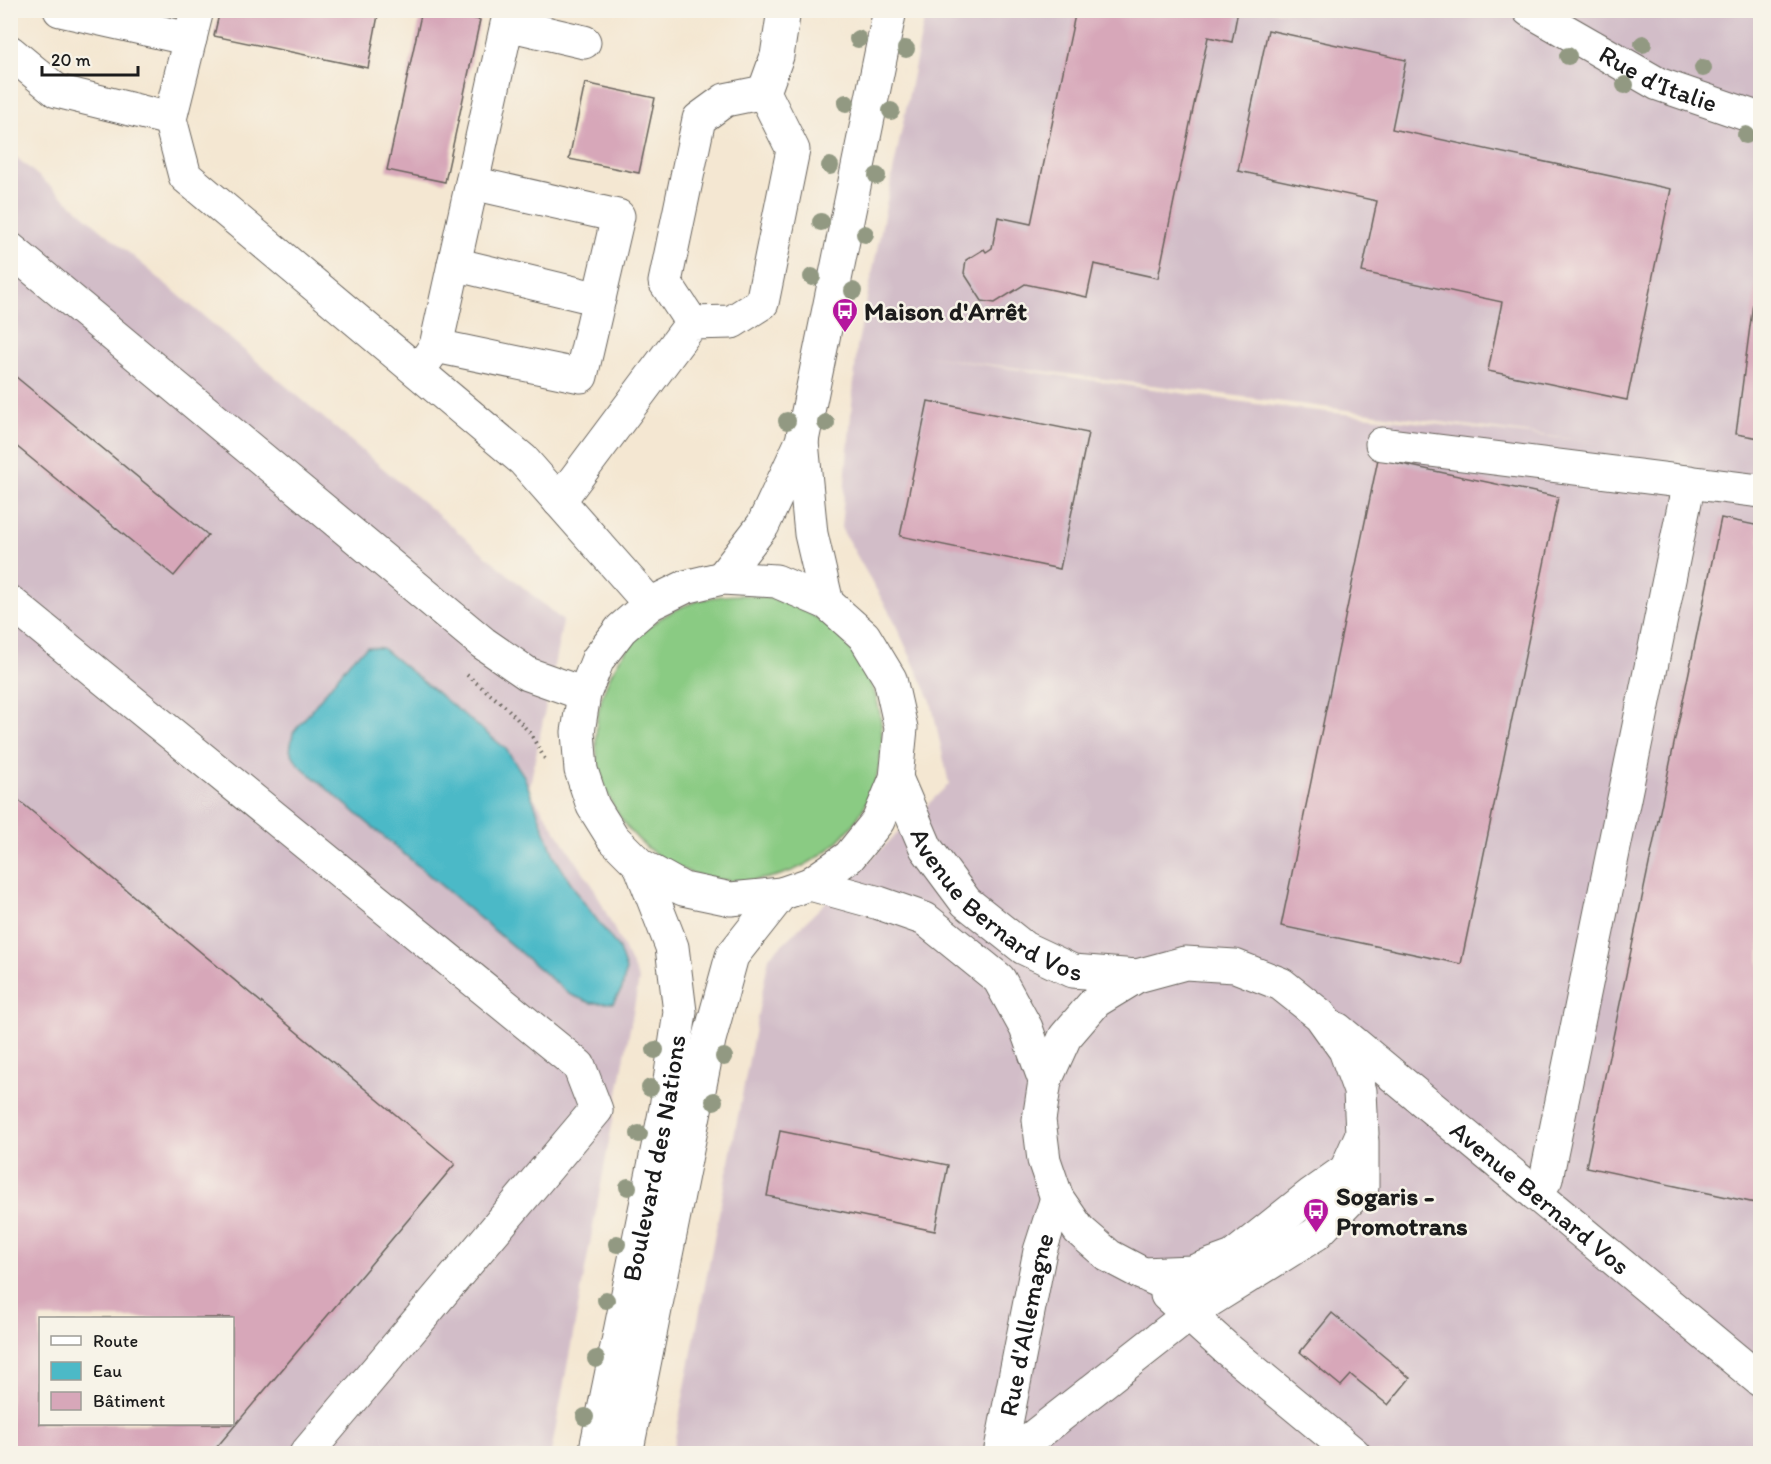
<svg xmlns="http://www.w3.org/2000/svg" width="1771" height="1464" font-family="Itim,sans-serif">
  <rect width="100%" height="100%" fill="#f7f3e8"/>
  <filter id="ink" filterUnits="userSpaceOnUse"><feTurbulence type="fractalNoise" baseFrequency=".0167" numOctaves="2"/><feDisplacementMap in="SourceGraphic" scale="12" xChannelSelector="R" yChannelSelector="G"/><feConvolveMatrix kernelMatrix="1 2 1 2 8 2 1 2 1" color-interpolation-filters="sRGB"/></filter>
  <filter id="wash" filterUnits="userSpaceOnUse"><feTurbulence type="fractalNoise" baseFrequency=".008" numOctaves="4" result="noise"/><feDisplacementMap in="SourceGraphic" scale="24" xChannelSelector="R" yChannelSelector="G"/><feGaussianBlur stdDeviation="1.35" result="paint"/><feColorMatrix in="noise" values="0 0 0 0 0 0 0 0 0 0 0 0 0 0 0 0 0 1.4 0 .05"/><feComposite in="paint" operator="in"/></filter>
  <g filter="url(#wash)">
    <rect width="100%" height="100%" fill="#f4e7d2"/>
    <path fill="#d2bdc8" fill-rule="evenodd" d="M 926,11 L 1760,11 L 1760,1453 L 672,1454 L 769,957 L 949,784 L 931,701 L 892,617 L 841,528 L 857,347 ZM 917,355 L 1603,443 L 1256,404 Z
      M 10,152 L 563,621 L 529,790 L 594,888 L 639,980 L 551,1453 L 11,1453 ZM 40,1318 L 232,1318 L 232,1424 L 40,1424 Z"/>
    <path fill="#8acb83" stroke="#537450" stroke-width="1.5" d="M596 738a143 143 0 1 1 286 0a143 143 0 1 1-286 0Z"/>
    <path fill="#4cb9c7" stroke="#346a72" stroke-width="1.5" d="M 367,647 L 382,648 L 506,749 L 524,776 L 555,858 L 582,900 L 619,949 L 626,970 L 622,989 L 613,1003 L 591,1003 L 569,994 L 298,764 L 290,750 L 293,733 L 351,660 Z"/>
    <g id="blocks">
      <path fill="#d7a7b9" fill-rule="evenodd" d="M 220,10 L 379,10 L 368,68 L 214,36 Z
        M 422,10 L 437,10 L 480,20 L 445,182 L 387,170 Z
        M 1076,10 L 1238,10 L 1232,42 L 1208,37 L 1158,278 L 1094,264 L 1087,297 L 1025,284 L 995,303 L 982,301 L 964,273 L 966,260 L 984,249 L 986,252 L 992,248 L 998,217 L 1031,224 Z
        M 1268,30 L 1406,60 L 1392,129 L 1671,189 L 1627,400 L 1488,371 L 1502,302 L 1362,272 L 1377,201 L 1238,171 Z
        M 585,83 L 655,98 L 639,173 L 569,159 Z
        M 1759,257 L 1760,257 L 1760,438 L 1736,434 Z
        M 10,372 L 208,535 L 174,576 L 10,441 Z
        M 928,401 L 1088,433 L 1060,569 L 900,536 Z
        M 1378,459 L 1558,497 L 1461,964 L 1281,926 Z
        M 1721,518 L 1760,526 L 1760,1204 L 1586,1167 Z
        M 10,793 L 455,1164 L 211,1454 L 10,1454 ZM 40,1318 L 232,1318 L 232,1424 L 40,1424 Z
        M 780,1131 L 948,1165 L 935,1231 L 767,1196 Z
        M 1332,1313 L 1410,1378 L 1388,1405 L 1351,1375 L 1341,1386 L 1300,1352 Z"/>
    </g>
  </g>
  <g filter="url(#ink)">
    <use href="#blocks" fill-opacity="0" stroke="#68635c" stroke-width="1.5"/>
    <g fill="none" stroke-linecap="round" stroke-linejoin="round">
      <defs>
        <g id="minor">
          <path d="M 60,10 L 190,39"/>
          <path d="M 197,10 L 170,119 L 185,176 L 523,460 L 650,604"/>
          <path id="s1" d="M 1529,10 L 1658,84 L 1760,119"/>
          <path d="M 10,52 L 57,91 L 170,119"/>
          <path d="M 764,92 L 777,56 L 784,10"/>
          <path d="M 10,249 L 483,643 L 528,674 L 584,694"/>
          <path d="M 454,264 L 599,299"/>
          <path d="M 436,346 L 581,376 L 618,216 L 472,183"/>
          <path d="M 424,363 L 436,346 L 507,24 L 584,42"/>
          <path d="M 802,442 L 811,534 L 827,603"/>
          <path d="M 1382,444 L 1760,491"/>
          <path d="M 559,501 L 692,323 L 732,322 L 762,303 L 793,150 L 764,92 L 725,100 L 699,119 L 665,282 L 692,323"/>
          <path d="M 722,578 L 763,525 L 802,441 L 890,10"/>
          <path d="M 10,602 L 579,1066 L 596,1110 L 306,1454"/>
          <path id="s2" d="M 896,778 L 926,848 L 966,902 L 1024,948 L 1073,971 L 1137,976"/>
          <path d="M 810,884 L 879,903 L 925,919 L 999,979 L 1026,1028 L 1045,1081"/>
          <path d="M 1185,963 L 1235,966 L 1281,984 L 1320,1015 L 1345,1050 L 1360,1091 L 1362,1134 L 1346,1170 L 1312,1194 L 1233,1257 L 1192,1272 L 1143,1274 L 1109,1256 L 1079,1230 L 1057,1198 L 1044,1160 L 1039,1120 L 1045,1081 L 1065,1037 L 1096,1001 L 1137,976 Z"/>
          <path id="s3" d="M 1337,1029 L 1760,1380"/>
          <path d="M 1535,1193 L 1546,1179 L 1689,482"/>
          <path d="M 1150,1277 L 1207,1302 L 1316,1234 L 1362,1187 L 1362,1141"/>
          <path d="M 1167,1295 L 1227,1349 L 1354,1454"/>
          <path id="s4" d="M 595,1454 L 666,1108 L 680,1012 L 672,947 L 640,865 L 613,838 L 593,806 L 581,770 L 578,732 L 584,694 L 598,659 L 621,629 L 650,604 L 685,587 L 722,578 L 776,581 L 827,603 L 864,636 L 890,679 L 901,728 L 896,778 L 878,821 L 849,857 L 810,884 L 781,894 L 731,899 L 683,889 L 640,865"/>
          <path d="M 626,1454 L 709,1040 L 732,956 L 781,894"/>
          <path id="s5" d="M 1000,1454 L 1040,1251 L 1057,1198"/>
          <path d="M 1025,1454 L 1032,1438 L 1190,1314"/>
        </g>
      </defs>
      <use href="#minor" stroke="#68635c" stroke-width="35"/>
      <path stroke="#68635c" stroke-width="4" stroke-dasharray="1.5 4.5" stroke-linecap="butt" d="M 467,675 L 507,708 L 530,733 L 546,761"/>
      <use href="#minor" stroke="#fff" stroke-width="33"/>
    </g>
    <g fill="#929982">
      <circle cx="858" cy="39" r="9"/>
      <circle cx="1643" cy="44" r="9"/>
      <circle cx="906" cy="49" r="9"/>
      <circle cx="1568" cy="56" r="9"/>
      <circle cx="1703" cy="68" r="9"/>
      <circle cx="1625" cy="85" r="9"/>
      <circle cx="846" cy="103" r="9"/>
      <circle cx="891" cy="111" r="9"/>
      <circle cx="1746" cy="135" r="9"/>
      <circle cx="830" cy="166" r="9"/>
      <circle cx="877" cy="176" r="9"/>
      <circle cx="821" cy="222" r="9"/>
      <circle cx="865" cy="234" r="9"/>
      <circle cx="812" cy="277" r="9"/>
      <circle cx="853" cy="291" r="9"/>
      <circle cx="787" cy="421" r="9"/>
      <circle cx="826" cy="423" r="9"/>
      <circle cx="655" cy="1050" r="9"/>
      <circle cx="724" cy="1057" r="9"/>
      <circle cx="650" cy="1088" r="9"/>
      <circle cx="714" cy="1101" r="9"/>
      <circle cx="639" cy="1134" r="9"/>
      <circle cx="628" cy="1187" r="9"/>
      <circle cx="617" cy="1244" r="9"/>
      <circle cx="606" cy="1300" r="9"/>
      <circle cx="596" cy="1359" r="9"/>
      <circle cx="585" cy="1417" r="9"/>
    </g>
  </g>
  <defs>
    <symbol id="bus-pin" viewBox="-11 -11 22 30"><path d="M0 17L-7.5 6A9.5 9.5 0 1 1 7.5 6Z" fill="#b5179e" stroke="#f7f3e8"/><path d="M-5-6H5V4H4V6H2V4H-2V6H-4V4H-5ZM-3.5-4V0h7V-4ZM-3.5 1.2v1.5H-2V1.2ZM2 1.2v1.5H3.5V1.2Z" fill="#fff"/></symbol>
  </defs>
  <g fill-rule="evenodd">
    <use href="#bus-pin" x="830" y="296" width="30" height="40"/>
    <use href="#bus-pin" x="1301" y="1196" width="30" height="40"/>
  </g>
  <g text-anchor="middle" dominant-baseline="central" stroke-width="5" stroke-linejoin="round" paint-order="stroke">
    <g font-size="26" fill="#1c1c1c" stroke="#f7f3e8">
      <text stroke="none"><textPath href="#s1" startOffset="147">Rue d'Italie</textPath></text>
      <text stroke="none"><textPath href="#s2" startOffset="168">Avenue Bernard Vos</textPath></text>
      <text stroke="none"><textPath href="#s4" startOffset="302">Boulevard des Nations</textPath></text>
      <text stroke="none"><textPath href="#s3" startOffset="264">Avenue Bernard Vos</textPath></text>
      <text stroke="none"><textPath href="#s5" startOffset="132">Rue d'Allemagne</textPath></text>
    </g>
    <g font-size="26" font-weight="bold" fill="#1c1c1c" stroke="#f7f3e8" text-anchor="start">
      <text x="864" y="311">Maison d'Arrêt</text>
      <text x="1336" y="1196">Sogaris -<tspan x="1336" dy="30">Promotrans</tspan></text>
    </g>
  </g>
  <rect width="1771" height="1464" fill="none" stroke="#f7f3e8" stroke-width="36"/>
  <rect x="39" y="1317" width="195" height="108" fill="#f7f3e8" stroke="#9f9d96" stroke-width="1.5"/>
  <rect x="51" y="1336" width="30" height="9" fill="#ffffff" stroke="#9f9d96" stroke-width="1.5"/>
  <text x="93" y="1347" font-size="18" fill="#1c1c1c">Route</text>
  <rect x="51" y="1362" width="30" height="18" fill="#4cb9c7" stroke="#9f9d96" stroke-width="1.5"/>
  <text x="93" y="1377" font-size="18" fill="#1c1c1c">Eau</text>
  <rect x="51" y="1392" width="30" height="18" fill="#d7a7b9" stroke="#9f9d96" stroke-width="1.5"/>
  <text x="93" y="1407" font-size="18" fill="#1c1c1c">Bâtiment</text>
  <path d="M42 66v9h96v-9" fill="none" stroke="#1c1c1c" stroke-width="3"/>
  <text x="51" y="66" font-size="18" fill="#1c1c1c" stroke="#f7f3e8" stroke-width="4.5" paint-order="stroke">20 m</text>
</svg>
